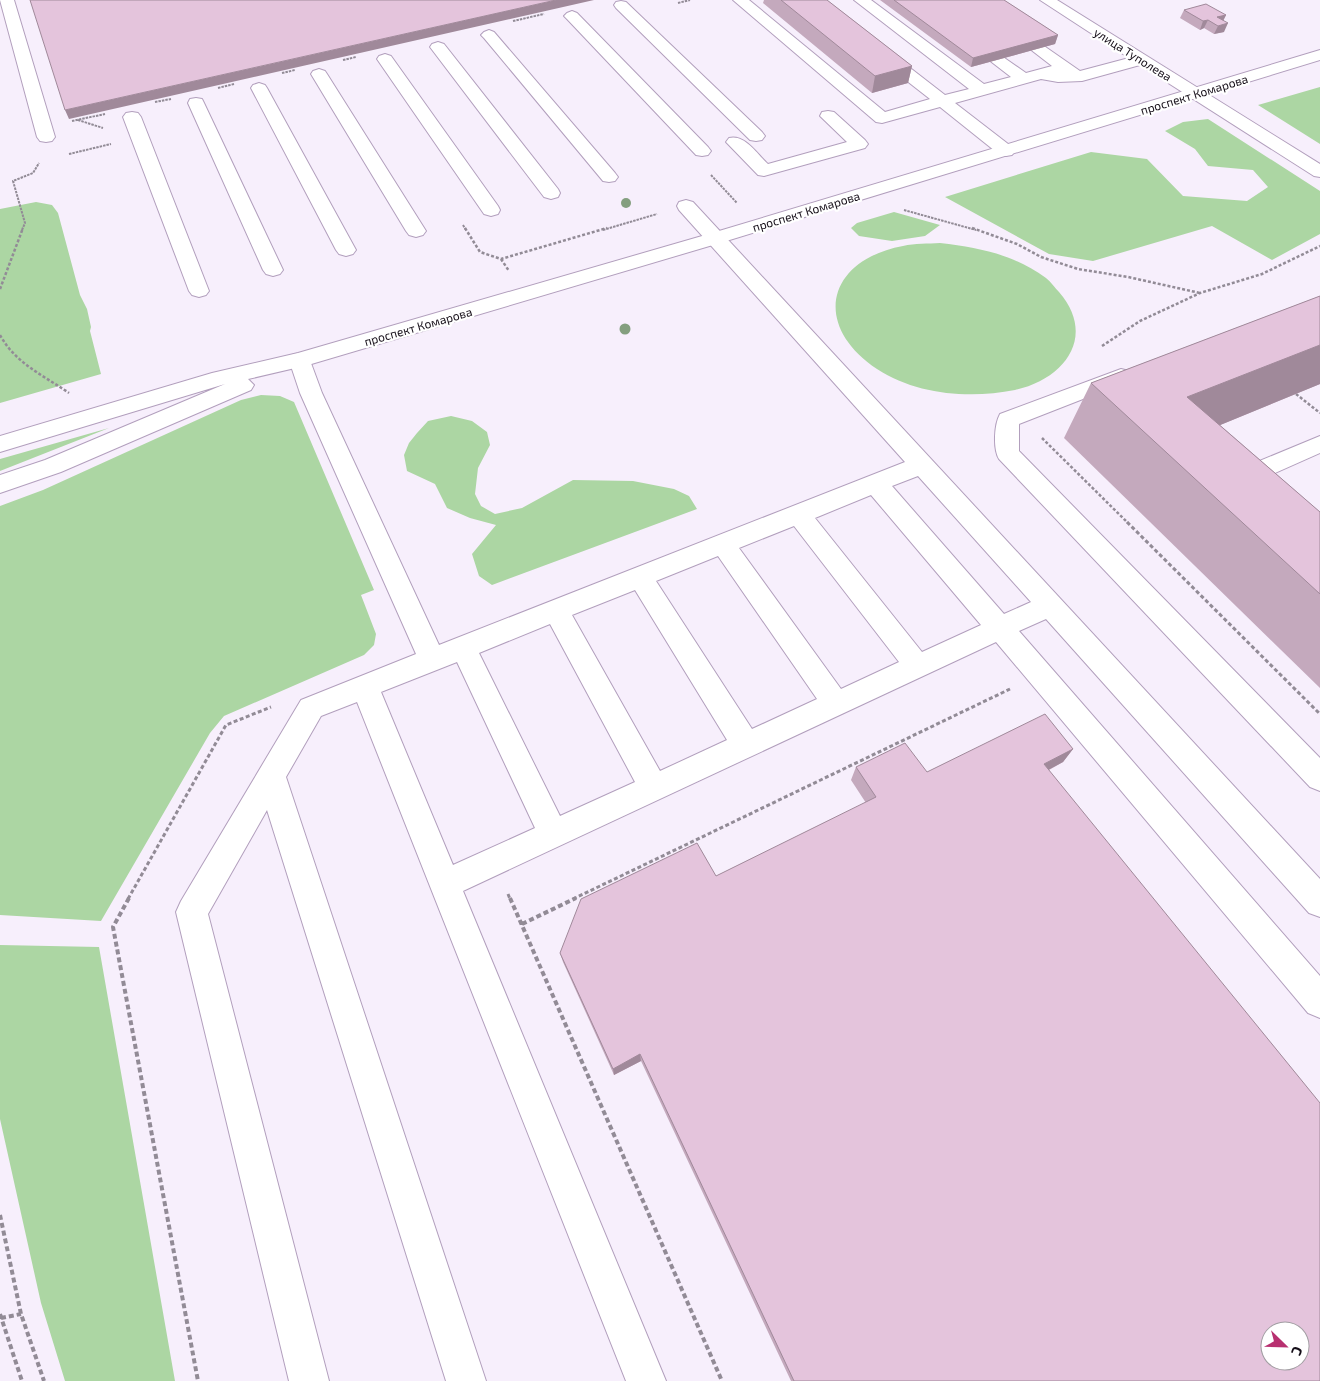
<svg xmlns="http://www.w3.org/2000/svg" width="1320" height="1381" font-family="'Exo 2',sans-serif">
  <rect width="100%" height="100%" fill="#f7effc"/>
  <path fill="#acd6a3" d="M 1320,87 L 1320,144 L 1258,105 Z
    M 1208,119 L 1320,191 L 1320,234 L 1272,260 L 1212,226 L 1093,261 L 1049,254 L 945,197 L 1091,152 L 1147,159 L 1183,196 L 1247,201 L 1268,187 L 1253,170 L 1208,166 L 1195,149 L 1165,131 L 1183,122 Z
    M 36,202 L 52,205 L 58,213 L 80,295 L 87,309 L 91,327 L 90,331 L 101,374 L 0,403 L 0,209 Z
    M 894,212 L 940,225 L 925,236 L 892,241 L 859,236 L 851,228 L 857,223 Z
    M 940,243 C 981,248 1012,254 1046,278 C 1051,282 1055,288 1059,292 C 1097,336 1065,379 1015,390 C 970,399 917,395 877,369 C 811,325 827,260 903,246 C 915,243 928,244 940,243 Z
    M 261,395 L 280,396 L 294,402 L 374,590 L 361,595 L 376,634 L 374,645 L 364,655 L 224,716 L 210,733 L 101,921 L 0,915 L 0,506 L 43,490 L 241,400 Z
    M 451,416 L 472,421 L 487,432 L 490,445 L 478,468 L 475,494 L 481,506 L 495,514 L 522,508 L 573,480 L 633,481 L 674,489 L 689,496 L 697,509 L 492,585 L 479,576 L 472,554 L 496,525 L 470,518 L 447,508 L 435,484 L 407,471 L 404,455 L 409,443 L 417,433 L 428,421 Z
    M 109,428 L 0,471 L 0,459 Z
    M 0,945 L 99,947 L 175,1381 L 65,1381 L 41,1303 L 0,1119 Z"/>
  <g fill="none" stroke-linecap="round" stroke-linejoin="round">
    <defs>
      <path id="minor" d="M 0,0 L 14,0 L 55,137 L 52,141 L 46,142 L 40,141 L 37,137 Z
        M 733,0 L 749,0 L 885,112 L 930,99 L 875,56 L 873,53 L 875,50 L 887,50 L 945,95 L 969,89 L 854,0 L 871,0 L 984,84 L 1011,77 L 989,60 L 991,57 L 1003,57 L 1026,73 L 1052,66 L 1030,49 L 1032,46 L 1044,46 L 1080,71 L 1129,58 L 1040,0 L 1057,0 L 1320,164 L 1320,177 L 1314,176 L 1140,65 L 1082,81 L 1058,82 L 1041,79 L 955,103 L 1012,147 L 1015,151 L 1012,155 L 1006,156 L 1000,155 L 940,107 L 882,123 L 876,122 Z
        M 621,1 L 626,2 L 762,132 L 765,136 L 762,140 L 756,141 L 750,140 L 616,8 L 614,5 L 616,2 Z
        M 572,11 L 577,13 L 708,147 L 711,151 L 708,155 L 702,156 L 696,155 L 567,19 L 564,16 L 567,13 Z
        M 489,30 L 494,32 L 615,173 L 618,177 L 615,181 L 609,182 L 603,181 L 484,38 L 481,35 L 484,32 Z
        M 438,42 L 444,44 L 558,189 L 560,193 L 558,197 L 551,199 L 544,197 L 430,47 L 432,44 Z
        M 385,54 L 391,56 L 498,206 L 500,210 L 498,214 L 491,216 L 484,214 L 377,59 L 379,56 Z
        M 319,69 L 325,71 L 327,74 L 426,231 L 423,235 L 416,237 L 409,235 L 406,231 L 311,74 L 313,71 Z
        M 259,83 L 265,85 L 267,88 L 356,250 L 353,254 L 346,256 L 339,254 L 336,250 L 251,88 L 253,85 Z
        M 196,98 L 202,99 L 204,103 L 283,270 L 280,274 L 273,276 L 266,274 L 263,270 L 188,103 L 190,99 Z
        M 828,111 L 834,112 L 865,140 L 868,144 L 865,148 L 764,176 L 758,175 L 726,142 L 729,138 C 745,134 757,154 768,164 L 847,142 L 820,116 L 822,112 Z
        M 132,112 L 138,113 L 141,117 L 209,291 L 206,295 L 199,297 L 192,295 L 189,291 L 123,117 L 126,113 Z
        M 686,200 L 693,202 L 1320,879 L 1320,917 L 1309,913 L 1046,619 L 1019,631 L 1320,976 L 1320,1018 L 1308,1013 L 996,642 L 463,891 L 666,1381 L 626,1381 L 357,702 L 321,716 L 286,777 L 486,1381 L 446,1381 L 267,810 L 208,914 L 329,1381 L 289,1381 L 176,912 L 181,901 L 301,700 L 416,654 L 300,393 L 289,360 L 292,355 L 300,353 L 308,355 L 322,393 L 439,645 L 905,462 L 679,210 L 677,206 L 679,202 ZM 918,476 L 1031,602 L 1004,614 L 892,486 ZM 871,495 L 981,625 L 922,652 L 815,518 ZM 794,526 L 899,662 L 841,689 L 739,548 ZM 718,556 L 817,699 L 752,729 L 656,581 ZM 635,590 L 727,740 L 660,771 L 572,615 ZM 550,624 L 635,782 L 560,816 L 479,653 ZM 457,662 L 535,828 L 453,865 L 381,692 Z
        M 1121,369 L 1129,371 L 1132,376 L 1129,381 L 1019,424 L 1019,451 L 1320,758 L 1320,791 L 1310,787 L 999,459 C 993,449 994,425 1000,414 Z
        M 1320,436 L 1320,453 L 1257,481 L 1258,483 L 1254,489 C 1242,493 1236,489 1229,478 L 1233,472 Z"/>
      <path id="major" d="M 1320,50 L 1320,60 L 723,242 L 308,365 L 248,379 L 254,385 L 251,390 L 61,472 L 0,493 L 0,475 L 45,460 L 225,384 L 0,452 L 0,436 L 212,373 L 298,353 L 709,234 Z"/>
    </defs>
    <use href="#minor" stroke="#b29fbd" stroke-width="2"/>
    <use href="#major" stroke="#b29fbd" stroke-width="2"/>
    <path stroke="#928b96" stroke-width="2" stroke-dasharray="2.5 1" stroke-linecap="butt" d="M 678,3 L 690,0
      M 513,21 L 544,14
      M 343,60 L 356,57
      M 282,73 L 295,70
      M 218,88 L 234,84
      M 155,102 L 171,99
      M 78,120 L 103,128
      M 72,121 L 105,114
      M 69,154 L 111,144
      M 711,175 L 737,203
      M 904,210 L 976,230
      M 463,225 L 466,230
      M 22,230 L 25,223 L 13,181 L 33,173 L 39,163
      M 603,230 L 657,214"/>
    <path stroke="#928b96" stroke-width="2.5" stroke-dasharray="3 2" stroke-linecap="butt" d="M 465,228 L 480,252 L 501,259 L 607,228
      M 972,228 L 1017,244 L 1041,257 L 1078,269 L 1128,277 L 1200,293
      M 501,259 L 509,271
      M 0,289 L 23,228
      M 0,335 C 16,364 43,375 69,393
      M 1102,346 L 1140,321 L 1200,293 L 1262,274 L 1320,246
      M 1296,394 L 1320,413
      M 1042,438 L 1128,523"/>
    <path stroke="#928b96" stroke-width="3" stroke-dasharray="4 2.5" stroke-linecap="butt" d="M 1127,522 L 1320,714
      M 508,894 L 510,899
      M 128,899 L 226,725 L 271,707
      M 573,899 L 1010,689"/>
    <path stroke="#928b96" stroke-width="4" stroke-dasharray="5 3" stroke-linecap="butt" d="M 129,898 L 113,927 L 198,1381
      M 510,898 L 722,1381
      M 522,924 L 576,898
      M 0,1215 L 21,1314 L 44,1381
      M 0,1314 L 22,1381
      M 1,1318 L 21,1314"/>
    <use href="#minor" fill="#fff" fill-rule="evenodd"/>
    <use href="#major" fill="#fff" fill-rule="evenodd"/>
  </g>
  <g fill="#849f7f">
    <circle cx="626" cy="203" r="5"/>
    <circle cx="625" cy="329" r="5.5"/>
  </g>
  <path fill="#c4a9bd" d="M 764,0 L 827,0 L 912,66 L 908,83 L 872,93 L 763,3 Z
    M 880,0 L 1004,0 L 1058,35 L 1055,44 L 971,67 Z
    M 1184,10 L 1226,15 L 1223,21 L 1224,32 L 1214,34 L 1204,28 L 1200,30 L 1180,18 Z
    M 1320,296 L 1320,384 L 1220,425 L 1320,512 L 1320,688 L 1064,438 L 1091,383 Z
    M 1073,749 L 1063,762 L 1049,770 L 1320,1381 L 791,1381 L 641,1061 L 614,1075 L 563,962 L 560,953 L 866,803 L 851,780 L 856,767 L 927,772 Z"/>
  <path fill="#a0899a" d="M 556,0 L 594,0 L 69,119 L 65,110 Z
    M 1226,15 L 1222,23 L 1217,17 Z
    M 1208,20 L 1204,28 L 1200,30 L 1203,21 Z
    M 1228,23 L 1224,32 L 1214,34 L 1218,26 Z
    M 1058,35 L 1055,44 L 971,67 L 973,58 Z
    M 912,66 L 908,83 L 872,93 L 875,76 Z
    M 1320,345 L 1320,384 L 1162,449 L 1187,397 Z
    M 1073,749 L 1063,762 L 1035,777 L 1044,764 Z
    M 640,1054 L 641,1061 L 614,1075 L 613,1069 Z"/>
  <path fill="#e4c4dc" stroke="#a0899a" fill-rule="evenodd" d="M 30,0 L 556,0 L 65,110 Z
    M 781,0 L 827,0 L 912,66 L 875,76 Z
    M 894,0 L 1004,0 L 1058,35 L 973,58 Z
    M 1206,4 L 1226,15 L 1217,17 L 1228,23 L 1218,26 L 1208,20 L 1203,21 L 1184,10 Z
    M 1320,296 L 1320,345 L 1187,397 L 1320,512 L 1320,594 L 1091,383 Z
    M 1045,714 L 1073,749 L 1044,764 L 1320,1103 L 1320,1381 L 794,1381 L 640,1054 L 613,1069 L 560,953 L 581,899 L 697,843 L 716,876 L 876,797 L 856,767 L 905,743 L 927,772 ZM 1270,1331 L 1300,1331 L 1300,1361 L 1270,1361 Z"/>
  <g text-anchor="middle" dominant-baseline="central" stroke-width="4.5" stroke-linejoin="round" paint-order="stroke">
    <g font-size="12" fill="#140d17" stroke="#fff">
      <text transform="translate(1133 54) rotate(32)">улица Туполева</text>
      <text transform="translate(1194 94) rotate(-17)">проспект Комарова</text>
      <text transform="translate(806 211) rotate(-17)">проспект Комарова</text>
      <text transform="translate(418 326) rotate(-16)">проспект Комарова</text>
    </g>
  </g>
  <g transform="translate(1285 1346) rotate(113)"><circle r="24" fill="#ffffff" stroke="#a19ea2"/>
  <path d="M0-4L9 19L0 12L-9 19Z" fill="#b83070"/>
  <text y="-8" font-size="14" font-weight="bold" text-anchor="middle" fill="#140d17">С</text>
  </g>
</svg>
